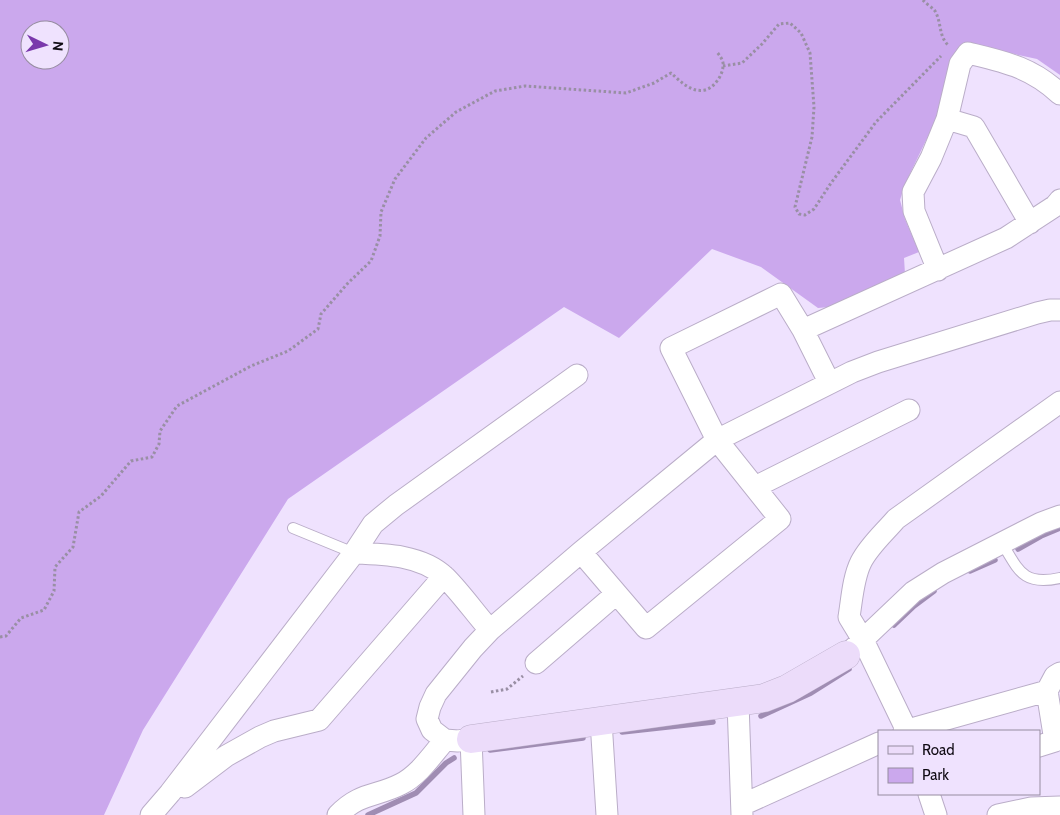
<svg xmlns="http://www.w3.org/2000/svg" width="1060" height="815" font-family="Cabin,sans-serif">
  <rect width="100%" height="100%" fill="#efe2fe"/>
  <path fill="#cba8ed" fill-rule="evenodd" d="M 0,0 L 1060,0 L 1060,75 L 1037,59 L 991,49 L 970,49 L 905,184 L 900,200 L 905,219 L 919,252 L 904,258 L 905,274 L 829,307 L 818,308 L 761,267 L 712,249 L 619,338 L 564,307 L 288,499 L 143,730 L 104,815 L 0,815 ZM 30,30 L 60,30 L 60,60 L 30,60 Z"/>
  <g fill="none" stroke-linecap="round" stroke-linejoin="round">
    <path stroke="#a08db3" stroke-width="5.5" d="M 1018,549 L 1041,536 L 1060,528
      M 970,571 L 995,560
      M 894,625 L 914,606 L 934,591
      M 761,716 L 811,693 L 849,669
      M 622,732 L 713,722
      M 490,750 L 583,738
      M 368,815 L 416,793 L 446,763 L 454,758"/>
    <defs>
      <path id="lane" d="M 293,528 L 354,553
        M 1002,543 C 1019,571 1023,586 1060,578"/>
      <path id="street" d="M 947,119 L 974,127 L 1030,223
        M 938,270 L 914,211 L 913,192 L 931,158 L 947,119 L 960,64 L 968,53 C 1005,62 1031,67 1060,94
        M 803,330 L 1006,238 L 1055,206 L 1060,200
        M 755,487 L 909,410
        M 581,552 L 646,628 L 780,519 L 717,440 L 671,348 L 781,294 L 803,330 L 829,382
        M 354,553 C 384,554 422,555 445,577 C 461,593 475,613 490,630
        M 852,650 L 913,592 L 943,573 L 1041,523 L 1060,516
        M 536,663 L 616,594
        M 738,703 L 742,815
        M 601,721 L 607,815
        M 904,731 L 1047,691 L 1055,676 L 1060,673
        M 907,731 L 863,640 L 849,617 C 852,599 853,578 861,562 C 869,546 884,533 896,519 L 1060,402
        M 1039,746 L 1055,741 L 1047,691
        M 185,787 L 226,756 L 260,737 L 274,731 L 319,720 L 444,576
        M 929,794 L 936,815
        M 742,805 L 879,743
        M 151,815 L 170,793 L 354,553 L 373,524 L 396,505 L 577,375
        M 338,815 C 360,792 376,797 401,784 C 419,775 432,755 445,740
        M 474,815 L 471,739 L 458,741 L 445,740 L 432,730 L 427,719 L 430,707 L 436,694 L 473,648 L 490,630 L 581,552 L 717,440 L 852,372 L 878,362 L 1037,313 L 1050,310 L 1060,310
        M 998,815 L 1031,808 L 1060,807"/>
      <path id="secondary" d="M 471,739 L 764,698 L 787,689 L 846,655"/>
    </defs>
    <use href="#lane" stroke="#baadc8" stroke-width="12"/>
    <use href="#street" stroke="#baadc8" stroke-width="23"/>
    <use href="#secondary" stroke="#baadc8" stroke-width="29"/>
    <path stroke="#998fa4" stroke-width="3" stroke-dasharray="2.5 2.5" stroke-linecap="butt" d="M 923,0 C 926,4 932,7 935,11 C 942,23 938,36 949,46
      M 723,66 L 742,63 L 762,44 L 779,24 L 790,23 L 801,33 L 810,53 L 814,107 L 812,137 L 795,207 L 799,214 L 805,215 L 814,209 L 831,183 L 876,122 L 941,56
      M 0,637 L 6,636 L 21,618 L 44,610 L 54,591 L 55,567 L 73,547 L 79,512 L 101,496 L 131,461 L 152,457 L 159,444 L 160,431 L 177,406 L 251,366 L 288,351 L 318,329 L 321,314 L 348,283 L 371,261 L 380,236 L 381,212 L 395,179 L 426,138 L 456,112 L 495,91 L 525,86 L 626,93 L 654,83 L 671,73 C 680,81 691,93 705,90 C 714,88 723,75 723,66 C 724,61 720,56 717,52
      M 491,692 L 507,689 L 523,676"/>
    <use href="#lane" stroke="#fff" stroke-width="10"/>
    <use href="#street" stroke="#fff" stroke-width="21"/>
    <use href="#secondary" stroke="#ecdcfa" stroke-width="28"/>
  </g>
  <rect x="878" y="730" width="162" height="65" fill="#efe2fe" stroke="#968ca0"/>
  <rect x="888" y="746" width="25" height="8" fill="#ecdcfa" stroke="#968ca0"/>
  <text x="922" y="755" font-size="15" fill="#100b14">Road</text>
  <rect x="888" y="768" width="25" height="15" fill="#cba8ed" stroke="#968ca0"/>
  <text x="922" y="780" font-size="15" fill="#100b14">Park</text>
  <g transform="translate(45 45) rotate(95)"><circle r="24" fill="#efe2fe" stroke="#968ca0"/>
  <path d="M0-4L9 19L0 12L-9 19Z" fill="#7a38ac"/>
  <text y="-8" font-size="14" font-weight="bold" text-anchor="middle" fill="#100b14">N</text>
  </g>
</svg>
